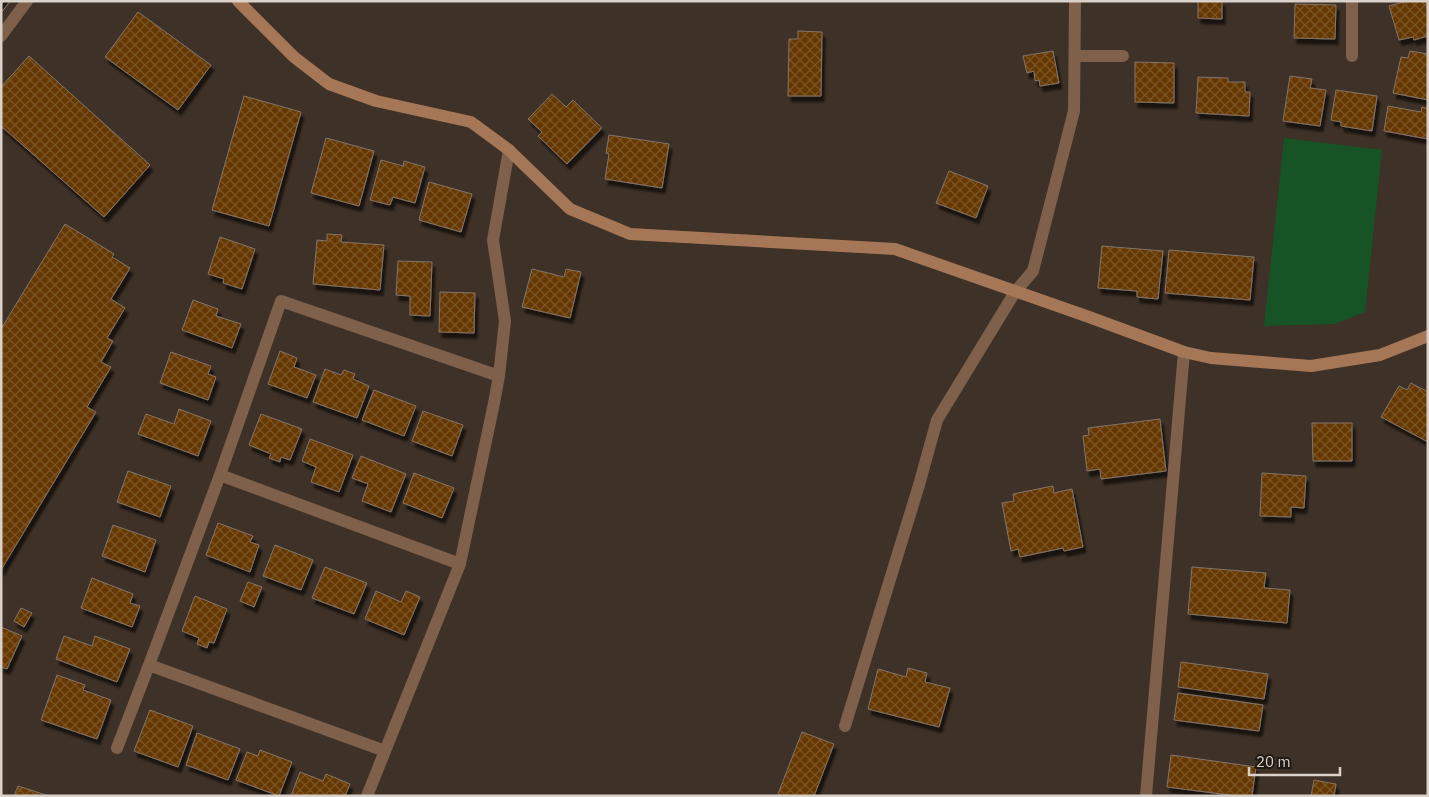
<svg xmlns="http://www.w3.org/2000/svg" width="1429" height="797" font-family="'IBM Plex Sans',sans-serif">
  <defs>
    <pattern id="building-cross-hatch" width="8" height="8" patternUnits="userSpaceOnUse" patternTransform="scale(1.25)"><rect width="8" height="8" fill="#663803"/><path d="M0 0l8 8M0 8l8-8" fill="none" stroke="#7b5426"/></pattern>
    <filter id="shadow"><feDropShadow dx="3" dy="5.5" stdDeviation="1" flood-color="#0009"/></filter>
  </defs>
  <rect width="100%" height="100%" fill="#3e3127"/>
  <path fill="#175425" d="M 1284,138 L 1382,150 L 1365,312 L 1334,324 L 1264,326 Z"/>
  <path fill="url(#building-cross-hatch)" stroke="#847569" filter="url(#shadow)" d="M 1198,1 L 1222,1 L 1222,19 L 1198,18 Z
    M 1407,1 L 1427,1 L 1428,36 L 1414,40 L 1413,37 L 1399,40 L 1389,6 Z
    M 1295,4 L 1336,5 L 1335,39 L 1294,38 Z
    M 138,12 L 211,65 L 178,110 L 105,57 Z
    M 798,31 L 822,32 L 821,96 L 788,96 L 789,39 L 798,39 Z
    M 1053,51 L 1059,83 L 1040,86 L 1039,80 L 1035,81 L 1034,71 L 1027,73 L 1023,56 Z
    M 1410,51 L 1428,54 L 1428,100 L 1393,93 L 1401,57 L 1408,58 Z
    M 29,56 L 150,165 L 104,217 L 1,126 L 1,87 Z
    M 1135,62 L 1174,63 L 1174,103 L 1135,102 Z
    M 1290,76 L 1312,79 L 1310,88 L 1326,90 L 1320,126 L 1283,121 Z
    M 1198,77 L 1228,78 L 1228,82 L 1245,82 L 1245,92 L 1250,92 L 1249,116 L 1196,113 Z
    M 1336,90 L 1377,96 L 1372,131 L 1341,126 L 1341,122 L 1331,120 Z
    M 552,94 L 566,107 L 573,100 L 602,128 L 567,164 L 538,136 L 542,132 L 528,119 Z
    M 244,96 L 301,112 L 269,226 L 212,210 Z
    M 1388,106 L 1421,112 L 1422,107 L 1428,109 L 1428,139 L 1384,131 Z
    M 609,135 L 669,144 L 662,188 L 605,179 L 609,154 L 606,153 Z
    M 326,138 L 374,151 L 359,206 L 311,193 Z
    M 381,160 L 403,166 L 404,161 L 425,167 L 415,203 L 393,197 L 390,205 L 370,200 Z
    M 949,171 L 988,186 L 976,218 L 936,203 Z
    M 429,182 L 472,194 L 461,232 L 419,220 Z
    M 65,224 L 114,254 L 112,257 L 130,268 L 111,299 L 125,308 L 107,338 L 113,341 L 101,362 L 111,367 L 87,407 L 96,412 L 1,570 L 1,329 Z
    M 327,234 L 342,235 L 341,242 L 384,245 L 380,290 L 313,284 L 317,240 L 327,241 Z
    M 220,237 L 255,249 L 242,289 L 223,283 L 224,279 L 208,274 Z
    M 1102,246 L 1163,251 L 1158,299 L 1137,297 L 1137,291 L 1098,288 Z
    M 1169,250 L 1254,257 L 1250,300 L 1165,293 Z
    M 398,261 L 432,262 L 430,316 L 410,315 L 410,296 L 396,295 Z
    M 532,269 L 564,277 L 566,269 L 581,272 L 570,318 L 522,307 Z
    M 440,292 L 475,293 L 474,333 L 439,332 Z
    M 193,300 L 218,309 L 216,316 L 241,324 L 232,348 L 182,330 Z
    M 280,351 L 297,358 L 294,367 L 316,375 L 307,398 L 268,384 Z
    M 171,352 L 211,366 L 208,374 L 216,377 L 208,400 L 160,383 Z
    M 325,369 L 341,375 L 344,370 L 355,374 L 353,379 L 369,386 L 357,418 L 313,402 Z
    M 1411,383 L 1428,392 L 1428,442 L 1381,417 L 1399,386 L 1407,390 Z
    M 374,390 L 416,406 L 404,436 L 362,420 Z
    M 179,409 L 211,421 L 198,456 L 138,434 L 146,414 L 174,424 Z
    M 423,411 L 463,425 L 452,456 L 412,441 Z
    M 261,414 L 302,429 L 290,460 L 281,457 L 280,462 L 269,458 L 271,454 L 249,445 Z
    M 1160,419 L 1166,471 L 1101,479 L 1100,469 L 1087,471 L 1083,436 L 1089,435 L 1088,428 Z
    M 1312,423 L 1352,423 L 1352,461 L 1313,461 Z
    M 310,439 L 353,455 L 339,492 L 311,482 L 316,467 L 302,461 Z
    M 361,456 L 406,474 L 391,512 L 362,501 L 368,484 L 352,478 Z
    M 128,471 L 171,486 L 160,517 L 117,502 Z
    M 414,473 L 454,488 L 442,518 L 403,503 Z
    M 1262,473 L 1306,476 L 1304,508 L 1291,507 L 1291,517 L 1260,516 Z
    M 1053,486 L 1054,493 L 1072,489 L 1083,547 L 1064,551 L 1063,548 L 1020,557 L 1018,549 L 1011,551 L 1002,503 L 1014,501 L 1013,494 Z
    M 218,523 L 253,536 L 250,542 L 259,545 L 250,572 L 206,555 Z
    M 113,525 L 156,540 L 145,572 L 102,556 Z
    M 275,545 L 313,560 L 301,590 L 263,576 Z
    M 325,567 L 367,583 L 354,614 L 312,598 Z
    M 1192,567 L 1266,573 L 1264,588 L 1290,590 L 1287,623 L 1188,614 Z
    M 92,578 L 133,594 L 130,603 L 140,606 L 132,627 L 81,608 Z
    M 248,582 L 262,587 L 254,607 L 240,601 Z
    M 376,591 L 401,602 L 406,591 L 420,597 L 404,635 L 365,619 Z
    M 195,596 L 227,609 L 214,643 L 209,642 L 207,648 L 197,644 L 199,638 L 182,631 Z
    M 21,608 L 32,613 L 24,627 L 14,621 Z
    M 1,627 L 22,636 L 7,669 L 1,667 Z
    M 64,636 L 92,646 L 95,636 L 130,649 L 117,682 L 56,659 Z
    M 1181,662 L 1268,674 L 1264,699 L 1178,687 Z
    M 908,668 L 927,673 L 925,682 L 950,688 L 939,727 L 868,709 L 878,669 L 906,677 Z
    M 57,675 L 85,685 L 83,690 L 111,700 L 97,739 L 41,720 Z
    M 1178,693 L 1263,705 L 1259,731 L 1174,720 Z
    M 150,710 L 193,726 L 178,767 L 134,751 Z
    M 802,732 L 834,744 L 814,796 L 783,796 L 778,794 Z
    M 197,733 L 240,749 L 228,780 L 186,765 Z
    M 260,750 L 292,762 L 279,796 L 236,780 L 247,752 L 258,756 Z
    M 1171,755 L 1256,767 L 1252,796 L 1237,796 L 1167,787 Z
    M 300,772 L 323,781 L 326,774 L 350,784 L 345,796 L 291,796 Z
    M 1314,780 L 1336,784 L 1334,796 L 1311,796 Z
    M 18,786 L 49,796 L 14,796 Z"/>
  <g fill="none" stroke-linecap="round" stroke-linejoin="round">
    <path stroke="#7e604b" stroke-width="12" d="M 1352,1 L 1352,56
      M 1,36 L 27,1
      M 1075,56 L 1123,56
      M 499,376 L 281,301 L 220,475 L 149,665 L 385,751 L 460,564 L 494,403 L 499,376 L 505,321 L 493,240 L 509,150
      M 220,475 L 460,564
      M 845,726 L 919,485 L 937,420 L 1015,292 L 1033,271 L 1074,111 L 1075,1
      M 117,748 L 149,665
      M 367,796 L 385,751
      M 1146,796 L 1184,352"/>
    <path stroke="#a67756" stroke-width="12" d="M 238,1 L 294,57 L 329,84 L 376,101 L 471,122 L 509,150 L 570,209 L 630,234 L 895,249 L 1089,317 L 1184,352 L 1211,358 L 1311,366 L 1380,355 L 1428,336"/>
    <defs>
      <path id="rail" d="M 1,9 L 7,1"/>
    </defs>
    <use href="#rail" stroke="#8e847b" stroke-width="5.5"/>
    <use href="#rail" stroke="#201a16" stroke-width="4" stroke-dasharray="11" stroke-linecap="butt"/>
  </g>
  <rect width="1429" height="797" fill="none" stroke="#d9d1ca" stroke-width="5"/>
  <path d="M1249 767v8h91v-8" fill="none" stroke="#d9d1ca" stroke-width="2.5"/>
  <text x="1256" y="767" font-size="15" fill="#d9d1ca" stroke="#201a16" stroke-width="4" paint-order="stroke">20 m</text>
</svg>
